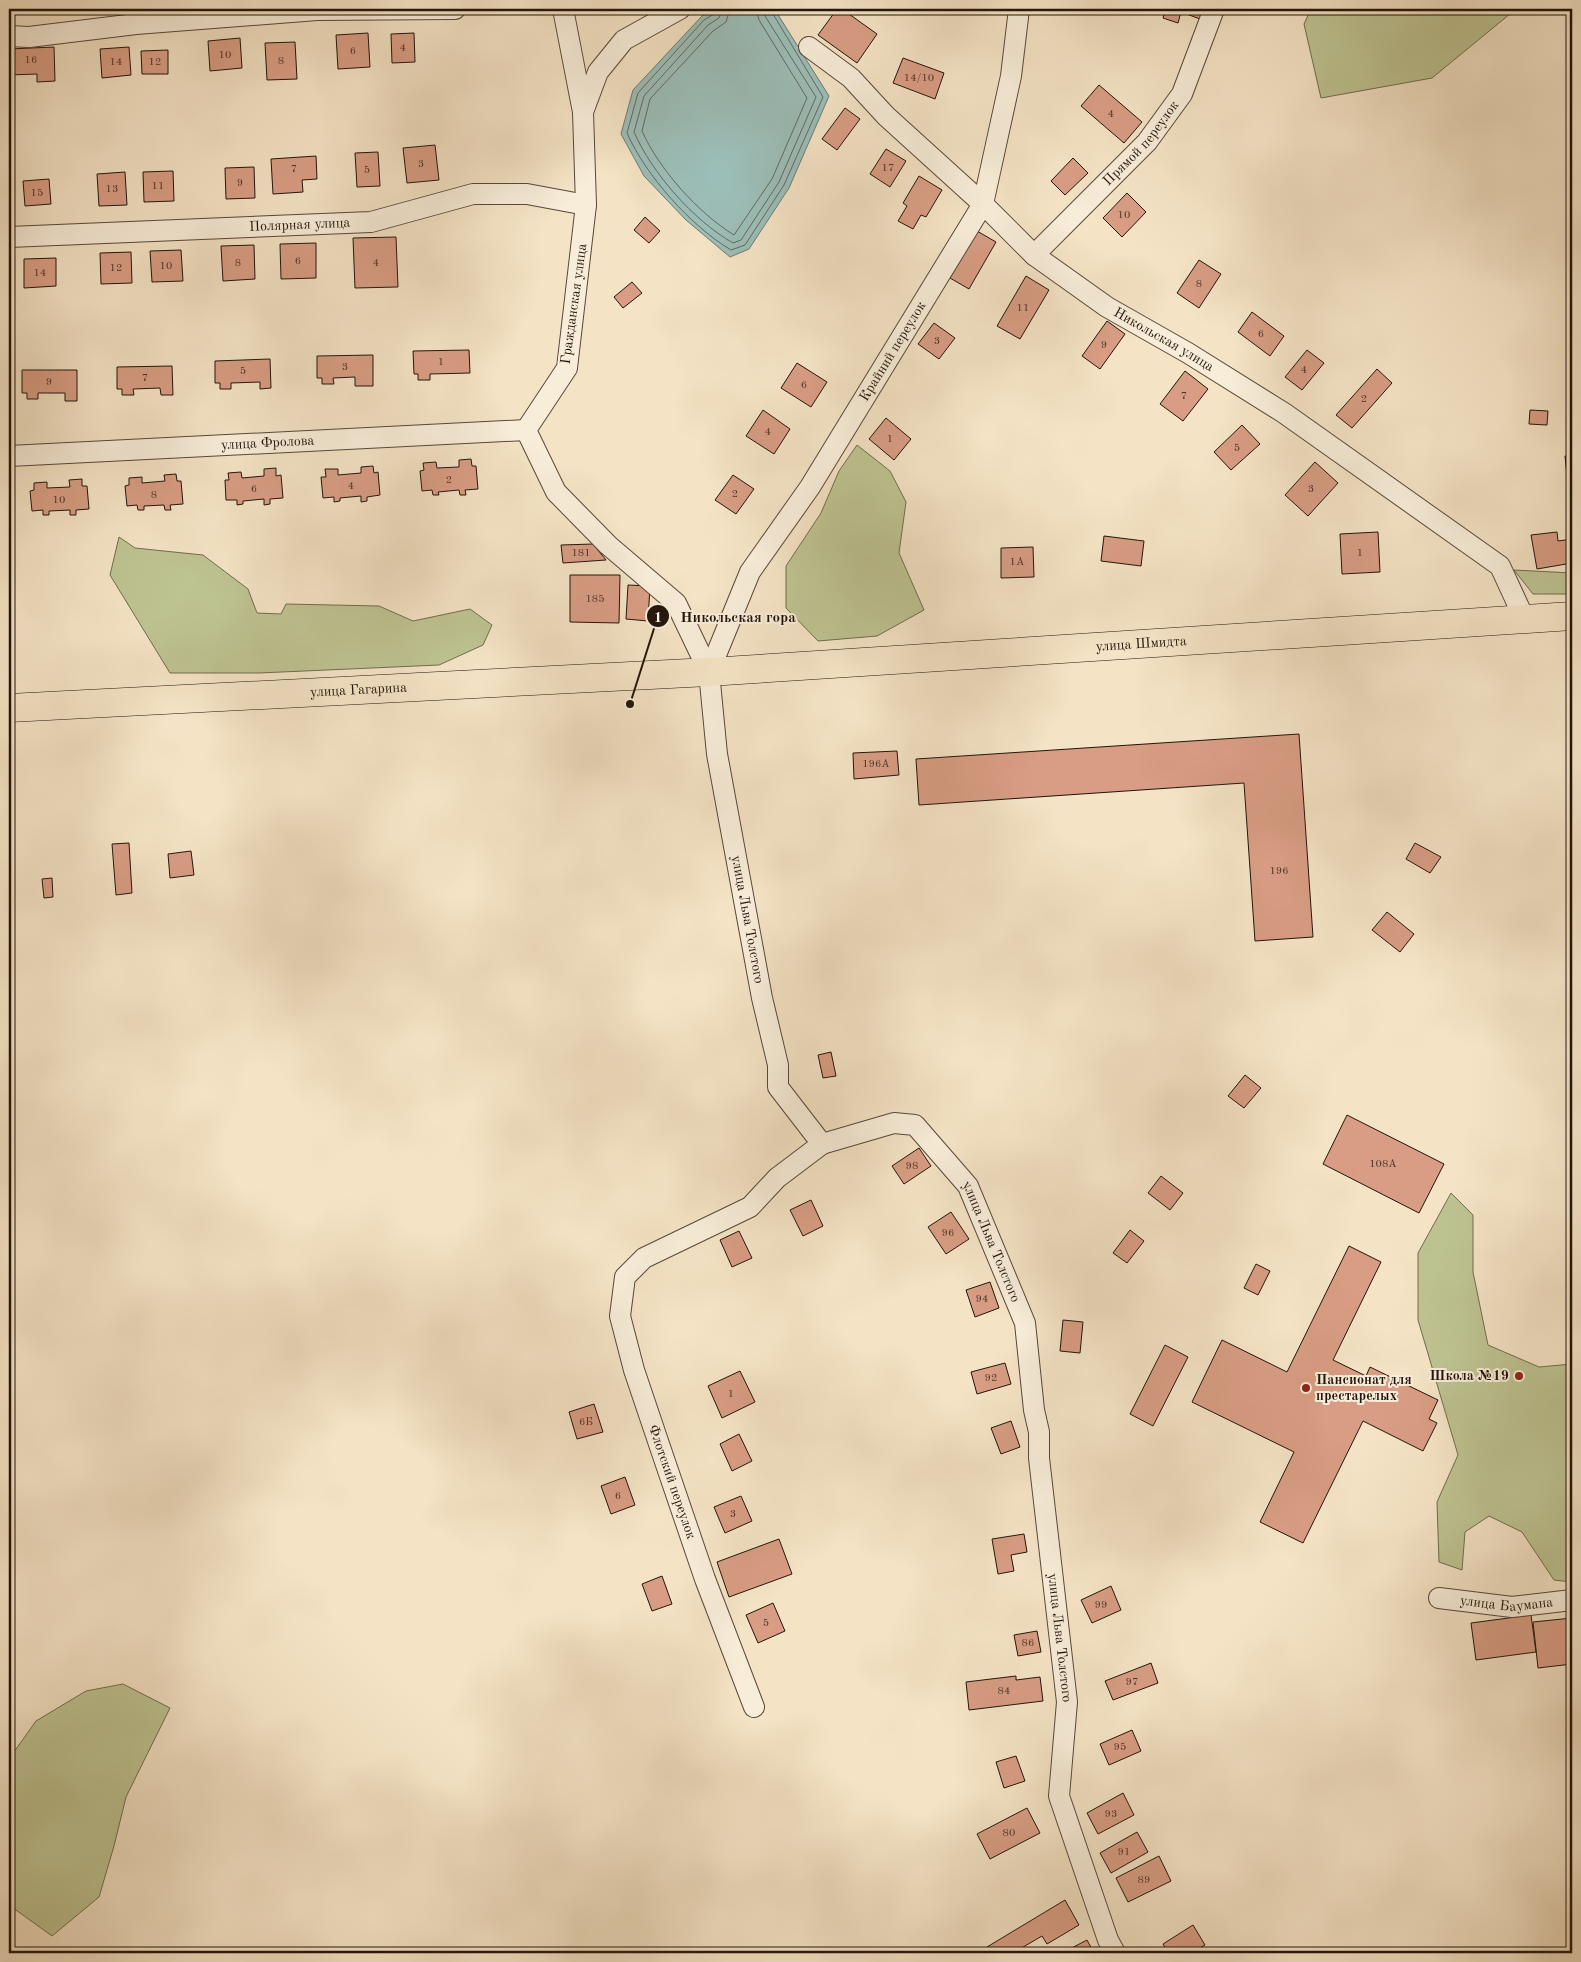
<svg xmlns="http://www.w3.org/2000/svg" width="1581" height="1962" font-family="'Old Standard TT',serif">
  <rect width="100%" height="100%" fill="#f4e3c5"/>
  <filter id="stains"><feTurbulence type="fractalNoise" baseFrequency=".004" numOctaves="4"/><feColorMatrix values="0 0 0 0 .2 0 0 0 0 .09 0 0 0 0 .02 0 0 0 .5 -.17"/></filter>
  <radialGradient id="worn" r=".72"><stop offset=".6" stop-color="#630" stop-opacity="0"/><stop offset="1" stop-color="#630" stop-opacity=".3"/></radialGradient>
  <path fill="#bec392" stroke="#706c4e" d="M 1311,9 L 1516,9 L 1432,78 L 1321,98 L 1304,24 Z
    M 857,445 L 890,471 L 906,502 L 899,553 L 924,610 L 877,636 L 818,641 L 786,608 L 786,566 L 821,513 L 839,471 Z
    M 119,537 L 135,548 L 203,555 L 248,589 L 257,613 L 281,614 L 286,604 L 379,606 L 413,621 L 470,609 L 492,625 L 483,645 L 439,665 L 259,673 L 170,673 L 110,575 Z
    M 1514,570 L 1572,573 L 1572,594 L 1533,594 Z
    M 1451,1193 L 1473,1215 L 1473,1272 L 1488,1345 L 1539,1367 L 1572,1364 L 1572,1582 L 1554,1580 L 1522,1532 L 1489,1516 L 1465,1532 L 1462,1570 L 1439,1562 L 1437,1502 L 1458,1455 L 1418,1320 L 1418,1253 Z
    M 123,1684 L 170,1708 L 126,1797 L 114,1846 L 99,1897 L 52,1936 L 9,1905 L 9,1759 L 36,1721 L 86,1691 Z"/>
  <path fill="#9cbeb8" stroke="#6c7a73" d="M 715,9 L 775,10 L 829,96 L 789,188 L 749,249 L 730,257 L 686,220 L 644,176 L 621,134 L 633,90 L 702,16 Z"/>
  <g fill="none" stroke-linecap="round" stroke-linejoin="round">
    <path stroke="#606962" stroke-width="1" d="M 716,9 L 714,14 L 704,20 L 638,93 L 627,133 C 646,176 691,226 731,250 L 745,245 L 784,185 L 823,97 L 770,9
      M 722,9 L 719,18 L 708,25 L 644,96 L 634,132 C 652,173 693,220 733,243 L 741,240 L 779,182 L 816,97 L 765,16 L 764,9
      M 730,9 L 726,22 L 713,31 L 650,99 L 642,131 C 659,169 698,213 734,235 L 772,179 L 807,98 L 759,20 L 756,9"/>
  </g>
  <path fill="#d89d84" stroke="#23140b" d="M 837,9 L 842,9 L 877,34 L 857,63 L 818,35 Z
    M 1166,9 L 1203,9 L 1200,19 L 1181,12 L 1178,23 L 1163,18 Z
    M 368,33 L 370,67 L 338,69 L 336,35 Z
    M 414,33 L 415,62 L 392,63 L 391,34 Z
    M 240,38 L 242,68 L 210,71 L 208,41 Z
    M 295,42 L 297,79 L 267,80 L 265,43 Z
    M 54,47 L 55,81 L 37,82 L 37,74 L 9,75 L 9,49 Z
    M 129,47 L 131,75 L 102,78 L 100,49 Z
    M 168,50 L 168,74 L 142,74 L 141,51 Z
    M 903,58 L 944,73 L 935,99 L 893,83 Z
    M 1099,85 L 1142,122 L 1124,143 L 1081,106 Z
    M 845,108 L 860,119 L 837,150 L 822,139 Z
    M 435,145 L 439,180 L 407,183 L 403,148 Z
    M 886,149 L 906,161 L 890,187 L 870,174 Z
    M 378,152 L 380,186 L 357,187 L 355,153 Z
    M 316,156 L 317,179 L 302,180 L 303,192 L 273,194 L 271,159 Z
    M 1073,158 L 1088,173 L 1065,195 L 1051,181 Z
    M 254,167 L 255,198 L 226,199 L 225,168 Z
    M 173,171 L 174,201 L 144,202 L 143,172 Z
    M 125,172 L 127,205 L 99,206 L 97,174 Z
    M 919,176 L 942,190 L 926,217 L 921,215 L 913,229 L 898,221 L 907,206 L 903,203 Z
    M 49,179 L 51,204 L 25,206 L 23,181 Z
    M 1127,193 L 1146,212 L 1122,237 L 1103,218 Z
    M 645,217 L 660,231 L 649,243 L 634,230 Z
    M 977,231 L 996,242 L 969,289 L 950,278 Z
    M 396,237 L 398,287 L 355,288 L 353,238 Z
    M 316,243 L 316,278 L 281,279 L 280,244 Z
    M 254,245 L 255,279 L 223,281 L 221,246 Z
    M 181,250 L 183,281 L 152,282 L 150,251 Z
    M 131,252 L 132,283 L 101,284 L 100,253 Z
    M 56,258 L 56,286 L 24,288 L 24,259 Z
    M 1199,260 L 1221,274 L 1199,308 L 1177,293 Z
    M 1026,276 L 1049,290 L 1020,339 L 997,326 Z
    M 632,282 L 642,293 L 623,308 L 614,297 Z
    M 1252,312 L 1284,336 L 1270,356 L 1238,332 Z
    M 1107,321 L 1125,334 L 1100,369 L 1082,356 Z
    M 934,323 L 955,338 L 939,359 L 918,344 Z
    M 469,350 L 470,373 L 430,374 L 430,380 L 418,380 L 418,374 L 414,374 L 413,351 Z
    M 1307,350 L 1324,363 L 1302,390 L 1285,377 Z
    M 373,355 L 373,386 L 355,386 L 355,377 L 333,378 L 334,384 L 322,384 L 322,378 L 317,378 L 317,356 Z
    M 270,359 L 271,388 L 260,389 L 260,382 L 231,383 L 231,389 L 220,389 L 220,383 L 215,383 L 215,361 Z
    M 797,363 L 827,382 L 811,407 L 781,388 Z
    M 172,366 L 173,395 L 161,395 L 160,388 L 133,389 L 134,395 L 122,395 L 122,389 L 117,389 L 117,367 Z
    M 1377,369 L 1392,383 L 1352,428 L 1336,415 Z
    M 22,370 L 77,370 L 77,401 L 65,401 L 65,393 L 38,393 L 38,399 L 27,399 L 27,393 L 22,393 Z
    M 1185,371 L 1208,389 L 1183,421 L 1160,404 Z
    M 763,410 L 790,429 L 774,454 L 746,436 Z
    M 1530,410 L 1548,411 L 1547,425 L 1529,424 Z
    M 886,418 L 911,439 L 894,460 L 869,439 Z
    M 1242,425 L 1260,444 L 1231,470 L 1214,452 Z
    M 1572,455 L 1572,486 L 1568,486 L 1565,456 Z
    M 471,459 L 472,466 L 476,466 L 478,489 L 465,490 L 466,495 L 460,495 L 459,490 L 438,492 L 439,495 L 433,495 L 432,490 L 422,491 L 420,471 L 424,470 L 423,463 L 436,462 L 437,468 L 459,467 L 459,460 Z
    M 1315,462 L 1338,483 L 1308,516 L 1285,495 Z
    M 373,466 L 374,473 L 378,472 L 380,495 L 367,497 L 367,501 L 361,502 L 361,496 L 340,498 L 340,501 L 334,502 L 334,497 L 323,498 L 321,477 L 326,477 L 325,469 L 338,469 L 338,475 L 361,473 L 361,467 Z
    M 276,468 L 276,476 L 281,475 L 283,498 L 270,499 L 270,504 L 264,505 L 264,499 L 243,501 L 243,504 L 237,505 L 237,500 L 226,500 L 225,480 L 229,480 L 228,473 L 241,472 L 242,478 L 264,476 L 264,469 Z
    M 176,474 L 177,481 L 181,481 L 183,504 L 170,505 L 171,510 L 165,510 L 164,505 L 144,506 L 144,510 L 138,510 L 137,505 L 127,506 L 125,486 L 129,485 L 129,478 L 142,477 L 142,483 L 165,481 L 164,475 Z
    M 733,475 L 754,489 L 736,514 L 715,500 Z
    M 82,479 L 82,486 L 87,486 L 89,509 L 76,510 L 76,515 L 70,515 L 70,510 L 49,511 L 49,515 L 43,515 L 43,510 L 32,511 L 30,491 L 34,490 L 34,483 L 47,482 L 47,488 L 70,487 L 69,480 Z
    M 1378,532 L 1380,572 L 1342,574 L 1340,534 Z
    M 1557,532 L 1558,541 L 1572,539 L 1572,563 L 1537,569 L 1531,535 Z
    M 1104,536 L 1144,541 L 1141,566 L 1101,561 Z
    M 593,544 L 606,560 L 563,563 L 561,545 Z
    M 1033,547 L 1034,577 L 1001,578 L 1001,548 Z
    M 570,575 L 620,575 L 619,623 L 570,622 Z
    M 628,585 L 650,586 L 648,621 L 626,619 Z
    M 1299,734 L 1313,937 L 1255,941 L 1244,783 L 919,805 L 916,759 Z
    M 897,751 L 899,775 L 854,779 L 853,753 Z
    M 129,843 L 132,893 L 116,895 L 112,844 Z
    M 1415,843 L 1441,857 L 1430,873 L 1406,859 Z
    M 191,851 L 194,875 L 170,878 L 168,854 Z
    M 52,878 L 53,897 L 44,898 L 42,879 Z
    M 1387,912 L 1414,934 L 1400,952 L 1372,930 Z
    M 831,1052 L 836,1076 L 823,1078 L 818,1055 Z
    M 1245,1075 L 1261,1088 L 1244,1108 L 1228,1096 Z
    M 1347,1115 L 1444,1164 L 1419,1213 L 1323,1164 Z
    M 919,1148 L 931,1166 L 904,1184 L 892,1166 Z
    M 1161,1176 L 1183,1193 L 1170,1210 L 1148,1193 Z
    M 811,1200 L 823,1226 L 803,1236 L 790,1210 Z
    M 951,1212 L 969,1239 L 946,1254 L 928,1227 Z
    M 1130,1230 L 1144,1241 L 1127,1263 L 1113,1253 Z
    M 739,1231 L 752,1258 L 732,1267 L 720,1240 Z
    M 1349,1246 L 1381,1262 L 1333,1360 L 1366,1376 L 1370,1367 L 1438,1400 L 1429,1419 L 1437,1423 L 1423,1451 L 1363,1421 L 1303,1543 L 1260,1522 L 1294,1452 L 1192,1402 L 1222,1340 L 1287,1372 Z
    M 1256,1264 L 1270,1271 L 1258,1295 L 1244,1288 Z
    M 990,1282 L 999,1308 L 975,1317 L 966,1290 Z
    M 1063,1320 L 1083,1322 L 1080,1353 L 1060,1351 Z
    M 1165,1345 L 1188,1357 L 1153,1426 L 1130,1414 Z
    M 1005,1363 L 1011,1384 L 977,1394 L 971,1372 Z
    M 740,1371 L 755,1402 L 722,1418 L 708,1386 Z
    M 594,1404 L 603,1432 L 577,1439 L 569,1412 Z
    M 1011,1421 L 1020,1447 L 1001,1454 L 991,1428 Z
    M 739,1434 L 752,1461 L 732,1471 L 720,1444 Z
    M 625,1477 L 635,1505 L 611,1514 L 601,1486 Z
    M 741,1496 L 752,1521 L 725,1533 L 714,1507 Z
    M 1024,1534 L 1027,1552 L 1011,1555 L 1014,1571 L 998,1574 L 992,1539 Z
    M 779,1539 L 792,1574 L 729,1597 L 717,1562 Z
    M 662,1576 L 672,1604 L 652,1611 L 642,1584 Z
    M 1111,1586 L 1121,1610 L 1092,1623 L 1081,1600 Z
    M 773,1603 L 785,1631 L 758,1643 L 746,1615 Z
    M 1531,1615 L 1536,1652 L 1476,1660 L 1471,1623 Z
    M 1572,1618 L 1572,1664 L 1538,1668 L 1533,1622 Z
    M 1037,1631 L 1041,1652 L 1018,1656 L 1014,1635 Z
    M 1151,1663 L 1158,1683 L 1113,1700 L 1105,1681 Z
    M 1016,1676 L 1016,1680 L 1040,1677 L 1043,1701 L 969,1710 L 966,1682 Z
    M 1132,1730 L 1141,1751 L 1109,1765 L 1100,1744 Z
    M 1016,1756 L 1025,1781 L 1004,1788 L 996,1762 Z
    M 1123,1793 L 1134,1815 L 1098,1834 L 1087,1813 Z
    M 1027,1808 L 1040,1833 L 990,1859 L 977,1834 Z
    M 1137,1832 L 1148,1852 L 1111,1873 L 1100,1853 Z
    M 1159,1856 L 1171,1881 L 1128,1902 L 1116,1878 Z
    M 1065,1900 L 1079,1925 L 1047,1944 L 1042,1936 L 1013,1953 L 991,1953 L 987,1947 Z
    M 1193,1925 L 1205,1945 L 1191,1953 L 1168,1953 L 1163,1944 Z
    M 1087,1940 L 1094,1953 L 1062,1953 Z"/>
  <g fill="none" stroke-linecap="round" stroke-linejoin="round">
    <defs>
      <g id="street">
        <path id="s1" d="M 563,9 L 583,112 L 586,205 L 567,368 L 526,430 L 556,492 L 608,545 L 676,603 L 709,672 L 717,754 L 762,998 L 778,1065 L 778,1087 L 822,1144 L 894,1123 L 915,1125 L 968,1186 L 1025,1323 L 1034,1410 L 1039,1432 L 1039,1458 L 1067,1702 L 1059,1796 L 1108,1940 L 1115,1953"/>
        <path d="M 9,36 L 29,37 L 136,24 L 317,10 L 455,9"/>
        <path id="s2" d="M 809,47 L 851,78 L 886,116 L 983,204 L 1034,255 L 1107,307 L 1188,353 L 1284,413 L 1500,566 L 1524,618"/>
        <path d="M 583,112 L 598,72 L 624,40 L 680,9"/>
        <path id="s3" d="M 9,237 L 371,222 L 473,194 L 527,194 L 586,205"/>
        <path id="s4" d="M 1034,255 L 1147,142 L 1182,94 L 1214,9"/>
        <path id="s5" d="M 9,456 L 526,430"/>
        <path id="s6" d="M 709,672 L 750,572 L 810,487 L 983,204 L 1011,76 L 1019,9"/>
        <path id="s7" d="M 1439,1598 L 1512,1607 L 1572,1600"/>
        <path d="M 754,1707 L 705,1579 L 660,1447 L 634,1370 L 620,1316 L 625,1277 L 644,1258 L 750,1207 L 777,1178 L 822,1144"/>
      </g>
      <g id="primary">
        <path id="s8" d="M 9,708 L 709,672 L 1572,616"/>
      </g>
    </defs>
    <use href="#street" stroke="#57483a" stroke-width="22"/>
    <use href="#primary" stroke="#23140b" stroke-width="29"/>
    <use href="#street" stroke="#f8edd9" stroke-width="20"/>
    <use href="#primary" stroke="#f4e3c5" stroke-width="28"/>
  </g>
  <g fill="#8f2418" stroke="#f8edd9" stroke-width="2">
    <circle cx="1519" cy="1376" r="5"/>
    <circle cx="1306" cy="1388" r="5"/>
  </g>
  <g text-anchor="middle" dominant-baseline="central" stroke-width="4" stroke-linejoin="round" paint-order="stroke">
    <g font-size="11" fill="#503629">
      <text x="403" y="48">4</text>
      <text x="353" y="51">6</text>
      <text x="225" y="55">10</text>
      <text x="31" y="60">16</text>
      <text x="281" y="61">8</text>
      <text x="116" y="62">14</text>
      <text x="155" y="62">12</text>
      <text x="919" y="78">14/10</text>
      <text x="1111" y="114">4</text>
      <text x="421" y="164">3</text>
      <text x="888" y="168">17</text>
      <text x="294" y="169">7</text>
      <text x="367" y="170">5</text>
      <text x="240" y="183">9</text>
      <text x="158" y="186">11</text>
      <text x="112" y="189">13</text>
      <text x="37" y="193">15</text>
      <text x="1124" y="215">10</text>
      <text x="298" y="261">6</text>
      <text x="238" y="263">8</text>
      <text x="376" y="263">4</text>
      <text x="166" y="266">10</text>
      <text x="116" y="268">12</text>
      <text x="40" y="273">14</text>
      <text x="1199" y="284">8</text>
      <text x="1023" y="308">11</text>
      <text x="1261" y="334">6</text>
      <text x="937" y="341">3</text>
      <text x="1104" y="345">9</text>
      <text x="441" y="362">1</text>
      <text x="345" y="367">3</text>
      <text x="1304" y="370">4</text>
      <text x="243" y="371">5</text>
      <text x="145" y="378">7</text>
      <text x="49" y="382">9</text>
      <text x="804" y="385">6</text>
      <text x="1184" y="396">7</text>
      <text x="1364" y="399">2</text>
      <text x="768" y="432">4</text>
      <text x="890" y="439">1</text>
      <text x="1237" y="448">5</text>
      <text x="449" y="480">2</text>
      <text x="351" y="486">4</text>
      <text x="254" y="489">6</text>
      <text x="1311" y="489">3</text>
      <text x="735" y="494">2</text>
      <text x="154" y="495">8</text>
      <text x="59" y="500">10</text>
      <text x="581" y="553">181</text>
      <text x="1360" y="553">1</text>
      <text x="1017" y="562">1А</text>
      <text x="595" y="599">185</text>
      <text x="876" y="764">196А</text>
      <text x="1279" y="871">196</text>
      <text x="1383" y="1164">108А</text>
      <text x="912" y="1166">98</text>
      <text x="948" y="1233">96</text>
      <text x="982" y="1299">94</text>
      <text x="991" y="1378">92</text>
      <text x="731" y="1394">1</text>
      <text x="586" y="1422">6Б</text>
      <text x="618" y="1496">6</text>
      <text x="733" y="1514">3</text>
      <text x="1101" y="1605">99</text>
      <text x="766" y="1623">5</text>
      <text x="1028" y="1643">86</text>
      <text x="1132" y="1682">97</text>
      <text x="1004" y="1691">84</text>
      <text x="1120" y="1747">95</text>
      <text x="1111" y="1814">93</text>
      <text x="1009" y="1833">80</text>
      <text x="1124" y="1852">91</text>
      <text x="1144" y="1880">89</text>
    </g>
    <g font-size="14" fill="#23140b" stroke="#f8edd9">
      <text stroke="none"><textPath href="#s4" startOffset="155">Прямой переулок</textPath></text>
      <text stroke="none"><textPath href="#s3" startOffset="291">Полярная улица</textPath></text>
      <text transform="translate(574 304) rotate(-82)">Гражданская улица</text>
      <text stroke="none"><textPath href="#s2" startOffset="462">Никольская улица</textPath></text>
      <text stroke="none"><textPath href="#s6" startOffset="371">Крайний переулок</textPath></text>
      <text stroke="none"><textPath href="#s5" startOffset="259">улица Фролова</textPath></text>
      <text stroke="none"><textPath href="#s8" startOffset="1134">улица Шмидта</textPath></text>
      <text stroke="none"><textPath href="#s8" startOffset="350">улица Гагарина</textPath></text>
      <text stroke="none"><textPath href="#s1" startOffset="996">улица Льва Толстого</textPath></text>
      <text stroke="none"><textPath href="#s1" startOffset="1476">улица Льва Толстого</textPath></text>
      <text transform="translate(672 1482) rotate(71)">Флотский переулок</text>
      <text stroke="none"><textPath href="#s7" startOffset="68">улица Баумана</textPath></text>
      <text stroke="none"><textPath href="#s1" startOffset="1881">улица Льва Толстого</textPath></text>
    </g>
    <g font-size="14" font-weight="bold" fill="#23140b" stroke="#f8edd9" text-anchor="end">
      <text x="1509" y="1376">Школа №19</text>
      <text x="1316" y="1380" text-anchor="start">Пансионат для<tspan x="1316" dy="16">престарелых</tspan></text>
    </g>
  </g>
  <path fill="none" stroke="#23140b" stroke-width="2" d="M630 704L658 616"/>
  <g fill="#23140b" stroke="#f8edd9" stroke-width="2">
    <circle cx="630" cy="704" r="5"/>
    <circle cx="658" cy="616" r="12"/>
  </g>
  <g font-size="15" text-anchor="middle" font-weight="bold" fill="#fff">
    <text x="658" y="622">1</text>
  </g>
  <g font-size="15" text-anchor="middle" font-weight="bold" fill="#23140b" stroke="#f8edd9" stroke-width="4" stroke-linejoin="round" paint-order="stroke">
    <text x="738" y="622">Никольская гора</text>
  </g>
  <rect width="1581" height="1962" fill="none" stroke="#f4e3c5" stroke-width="30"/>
  <rect x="10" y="10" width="1561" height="1942" fill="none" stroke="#23140b" stroke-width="2.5"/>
  <rect x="15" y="15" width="1551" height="1932" fill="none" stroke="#23140b"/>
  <rect width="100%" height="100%" filter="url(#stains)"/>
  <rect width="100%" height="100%" fill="url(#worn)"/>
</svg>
